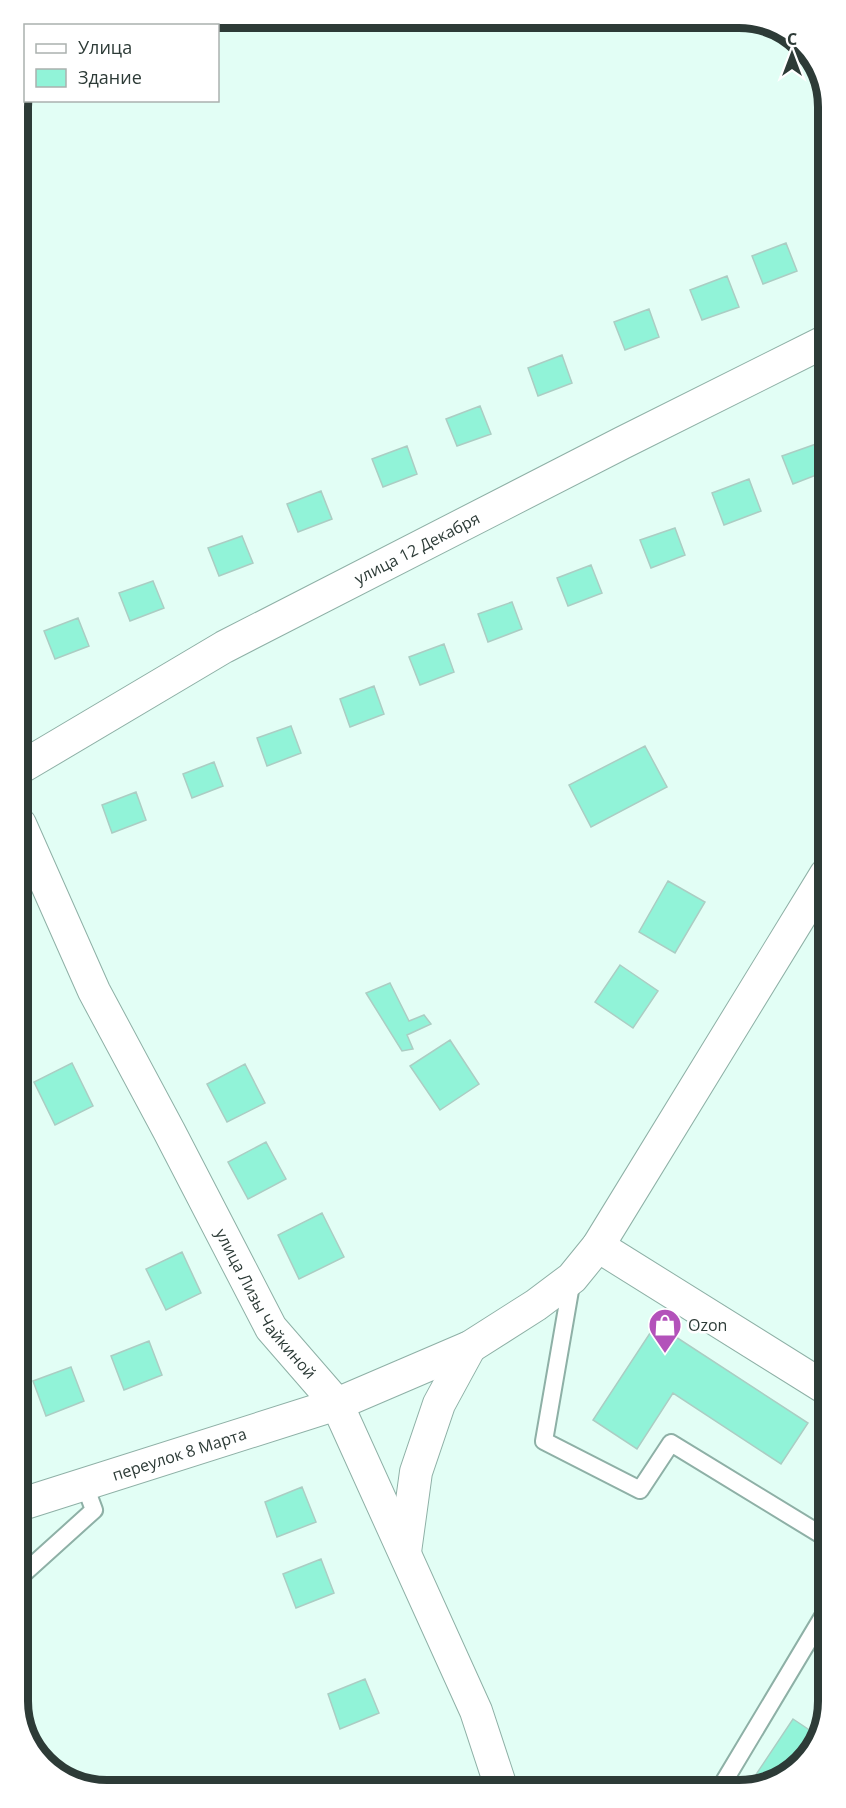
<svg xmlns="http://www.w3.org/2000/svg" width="846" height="1808" font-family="'Open Sans',sans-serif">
  <rect width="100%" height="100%" fill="#e2fef5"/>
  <path fill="#91f3d8" stroke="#abcdc3" stroke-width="1.5" d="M 786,243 L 797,271 L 763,284 L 752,256 Z
    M 727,276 L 739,307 L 702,320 L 690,290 Z
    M 649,309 L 659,337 L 625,350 L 614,322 Z
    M 562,355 L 572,383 L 538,396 L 528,368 Z
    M 480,406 L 491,434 L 457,446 L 446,419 Z
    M 816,444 L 824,464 L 824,472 L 793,484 L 782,456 Z
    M 407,446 L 417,474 L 383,487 L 372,459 Z
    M 749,479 L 761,511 L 724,525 L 712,493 Z
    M 321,491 L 332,519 L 298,532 L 287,504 Z
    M 675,528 L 685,555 L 651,568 L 640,540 Z
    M 242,536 L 253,563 L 219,576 L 208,548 Z
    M 591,565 L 602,593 L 568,606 L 557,578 Z
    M 153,581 L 164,608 L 130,621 L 119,593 Z
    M 512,602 L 522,629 L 488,642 L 478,614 Z
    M 78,618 L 89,646 L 55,659 L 44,631 Z
    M 444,644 L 454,672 L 420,685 L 409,657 Z
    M 374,686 L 384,714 L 350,727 L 340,699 Z
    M 291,726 L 301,753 L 267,766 L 257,738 Z
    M 645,746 L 667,787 L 591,827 L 569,785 Z
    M 214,762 L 223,786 L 192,798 L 183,774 Z
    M 136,792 L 146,820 L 112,833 L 102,805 Z
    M 668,881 L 705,902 L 675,953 L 639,932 Z
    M 620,965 L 658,991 L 633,1028 L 595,1002 Z
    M 390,983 L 409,1021 L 424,1015 L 431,1024 L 407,1035 L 413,1049 L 402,1051 L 366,993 Z
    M 450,1040 L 479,1084 L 440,1110 L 410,1066 Z
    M 72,1063 L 93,1106 L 55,1125 L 34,1082 Z
    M 245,1064 L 265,1103 L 227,1122 L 207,1084 Z
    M 266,1142 L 286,1179 L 248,1199 L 228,1162 Z
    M 322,1213 L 344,1257 L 299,1279 L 278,1235 Z
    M 182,1252 L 201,1293 L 166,1310 L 146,1269 Z
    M 656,1324 L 808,1423 L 781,1464 L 673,1393 L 637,1449 L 593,1420 Z
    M 149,1341 L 162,1375 L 124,1390 L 111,1356 Z
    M 71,1367 L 84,1401 L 46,1416 L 33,1381 Z
    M 302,1487 L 316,1522 L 277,1537 L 265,1502 Z
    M 827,1491 L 827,1509 L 819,1504 Z
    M 321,1559 L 334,1593 L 296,1608 L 283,1574 Z
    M 365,1679 L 379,1713 L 340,1729 L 328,1694 Z
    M 793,1719 L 817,1735 L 813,1751 L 768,1785 L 749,1785 Z"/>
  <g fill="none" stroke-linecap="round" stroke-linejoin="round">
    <defs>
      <path id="service" d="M 572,1279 L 544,1441 L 640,1490 L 671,1443 L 828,1539
        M 22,1575 L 94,1510 L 84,1483
        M 722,1785 L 828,1608"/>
      <g id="minor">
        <path id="s1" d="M 20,768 L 224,647 L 622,443 L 824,342"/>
        <path id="s2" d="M 20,824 L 94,991 L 169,1131 L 271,1328 L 337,1404 L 476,1711 L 501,1787"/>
        <path d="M 598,1246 L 827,1389"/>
        <path id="s3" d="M 22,1504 L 337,1404 L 470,1347 L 536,1305 L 572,1278 L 598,1246 L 826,874"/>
        <path d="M 405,1552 L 416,1472 L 439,1404 L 470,1347"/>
      </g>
    </defs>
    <use href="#service" stroke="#8eb0a6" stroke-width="20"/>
    <use href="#minor" stroke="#8eb0a6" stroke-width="34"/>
    <use href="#service" stroke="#fff" stroke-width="16"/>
    <use href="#minor" stroke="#fff" stroke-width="32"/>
  </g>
  <defs>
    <symbol id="shop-pin" viewBox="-11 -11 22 30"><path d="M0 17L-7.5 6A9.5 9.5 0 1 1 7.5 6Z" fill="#b352ba" stroke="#fff"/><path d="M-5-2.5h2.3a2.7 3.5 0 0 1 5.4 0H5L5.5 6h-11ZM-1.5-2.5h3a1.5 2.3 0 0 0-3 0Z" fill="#fff"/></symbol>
  </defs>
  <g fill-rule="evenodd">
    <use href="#shop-pin" x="646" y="1306" width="38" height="52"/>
  </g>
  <g text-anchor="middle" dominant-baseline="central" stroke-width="5" stroke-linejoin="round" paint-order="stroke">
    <g font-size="16" fill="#2d3b37" stroke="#fff">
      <text stroke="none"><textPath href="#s1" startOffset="454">улица 12 Декабря</textPath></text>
      <text stroke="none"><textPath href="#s2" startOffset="540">улица Лизы Чайкиной</textPath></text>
      <text stroke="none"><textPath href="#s3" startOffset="165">переулок 8 Марта</textPath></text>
    </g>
    <g font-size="16" fill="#2d3b37" stroke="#fff" text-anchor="start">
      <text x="688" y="1325">Ozon</text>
    </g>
  </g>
  <path d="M0 0H846V1808H0ZM107 28H739A79 79 0 0 1 818 107V1701A79 79 0 0 1 739 1780H107A79 79 0 0 1 28 1701V107A79 79 0 0 1 107 28Z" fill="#fff" fill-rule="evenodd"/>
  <path fill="none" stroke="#2d3b37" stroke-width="8" d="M107 28H739A79 79 0 0 1 818 107V1701A79 79 0 0 1 739 1780H107A79 79 0 0 1 28 1701V107A79 79 0 0 1 107 28Z"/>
  <rect x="24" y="24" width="195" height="78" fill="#ffffff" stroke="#abb1af" stroke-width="1.5"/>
  <rect x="36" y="44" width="30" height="9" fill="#ffffff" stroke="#abb1af" stroke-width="1.5"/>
  <text x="78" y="54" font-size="18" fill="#2d3b37">Улица</text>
  <rect x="36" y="69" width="30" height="18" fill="#91f3d8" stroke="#abb1af" stroke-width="1.5"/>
  <text x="78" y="84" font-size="18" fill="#2d3b37">Здание</text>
  <g transform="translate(792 54)" stroke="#ffffff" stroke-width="4.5" paint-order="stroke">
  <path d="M0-4.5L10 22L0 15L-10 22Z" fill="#2d3b37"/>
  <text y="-9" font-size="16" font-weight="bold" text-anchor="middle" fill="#2d3b37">С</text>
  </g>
</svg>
